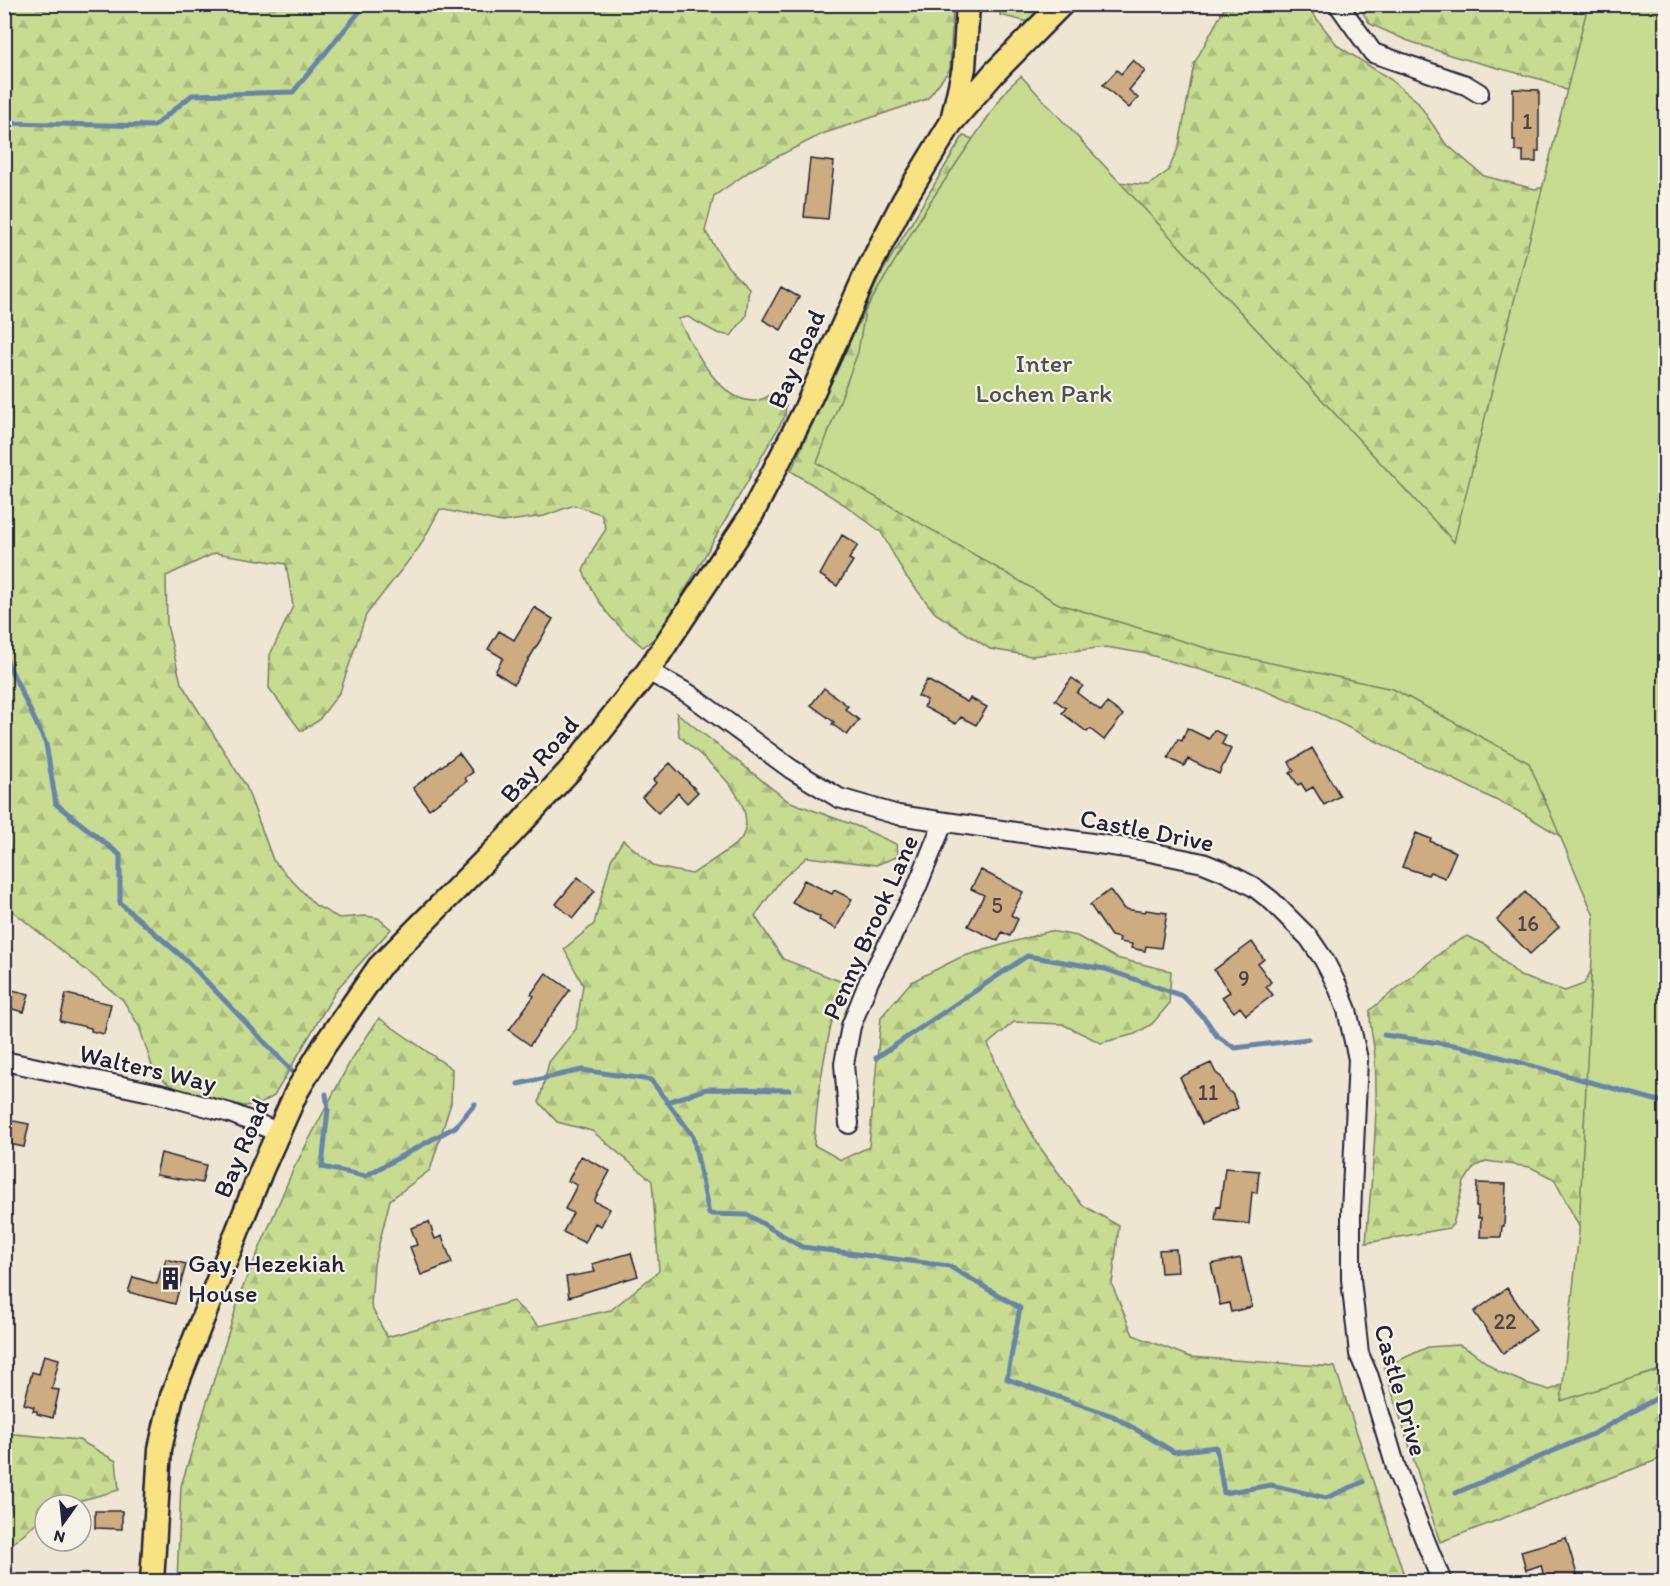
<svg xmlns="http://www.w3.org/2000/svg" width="1670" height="1586" font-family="Itim,sans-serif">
  <defs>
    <pattern id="forest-firs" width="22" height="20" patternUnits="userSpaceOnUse" patternTransform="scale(1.5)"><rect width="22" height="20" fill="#c7dc91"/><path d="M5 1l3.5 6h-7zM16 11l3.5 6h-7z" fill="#abbc7e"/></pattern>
  </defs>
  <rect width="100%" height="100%" fill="#eee5d3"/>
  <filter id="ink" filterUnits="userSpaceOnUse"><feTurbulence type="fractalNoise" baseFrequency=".0167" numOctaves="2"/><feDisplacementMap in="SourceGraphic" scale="12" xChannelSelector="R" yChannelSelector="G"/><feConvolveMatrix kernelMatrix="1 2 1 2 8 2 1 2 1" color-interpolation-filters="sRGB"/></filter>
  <g filter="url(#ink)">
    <path fill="url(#forest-firs)" stroke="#747f66" stroke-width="1.5" d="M 5,5 L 953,5 L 950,69 L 927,99 L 822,134 L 753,169 L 714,196 L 705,231 L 728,267 L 749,288 L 746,316 L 731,336 L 717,333 L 688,317 L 678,319 C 693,346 717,399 752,401 C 758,402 764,398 770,395 L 786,405 L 785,416 L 660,634 L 643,647 C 612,622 599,607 583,571 L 593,549 L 606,529 L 601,514 L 574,505 L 544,516 L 502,522 L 440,509 L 420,546 L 366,615 L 340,692 L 318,721 L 301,731 L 269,688 L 270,655 L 293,606 L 286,564 L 215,553 L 166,576 L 167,625 L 181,683 L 246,786 L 273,860 L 315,905 L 339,918 L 365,916 L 378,918 L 391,929 L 337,989 L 274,1096 L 260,1104 L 244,1106 L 175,1089 L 154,1072 L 139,1026 L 123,1000 L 5,905 Z
      M 1000,5 L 1000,4 L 1041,5 L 1028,22 L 1000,15 Z
      M 1226,5 L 1306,5 L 1338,46 L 1390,79 L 1417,101 L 1445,143 L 1484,176 L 1535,189 L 1556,185 L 1574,94 L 1547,81 L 1453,56 L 1406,40 L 1370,24 L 1358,5 L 1665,5 L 1665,1457 L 1440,1542 L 1384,1367 L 1428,1347 L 1459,1345 L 1471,1351 L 1499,1372 L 1526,1383 L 1550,1390 L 1568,1382 L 1582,1232 L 1554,1179 L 1530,1167 L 1486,1161 L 1474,1167 L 1464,1182 L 1453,1224 L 1449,1228 L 1366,1243 C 1371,1183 1379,1121 1375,1061 C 1375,1044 1369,1027 1370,1010 L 1449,946 L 1467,936 L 1486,945 L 1520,976 L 1565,991 L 1584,984 L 1600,953 L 1603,925 L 1565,839 L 1524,814 L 1313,710 L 1258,687 L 1147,654 L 1106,647 L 1031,656 L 990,649 L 935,613 L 905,575 L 881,532 L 845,505 L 791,471 L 880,276 L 963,136 L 1117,182 L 1149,185 L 1168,171 L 1179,146 L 1194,64 Z
      M 677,713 L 788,801 L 859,827 L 896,844 L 899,856 L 876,865 L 807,857 L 780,881 L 755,916 L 783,959 L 842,982 C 827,1036 817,1090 814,1145 L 841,1160 L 869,1147 L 881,1017 L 911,982 L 961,957 L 1050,931 L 1077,936 L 1116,958 L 1171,971 L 1169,1004 L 1152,1024 L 1135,1034 L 1101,1043 L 1062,1024 L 1014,1022 L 988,1044 L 1006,1087 L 1039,1146 L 1082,1205 L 1119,1226 L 1112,1285 L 1133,1335 L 1190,1357 L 1335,1367 L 1406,1581 L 177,1581 L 181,1486 L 241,1292 L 293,1170 L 350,1062 L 379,1018 L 452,1069 L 451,1103 L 430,1170 L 390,1200 L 374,1264 L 371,1306 L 387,1337 L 513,1301 L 539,1326 L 611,1310 L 659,1271 L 652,1181 L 592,1131 L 557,1122 L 539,1102 L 549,1062 L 576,1029 L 583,985 L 564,949 L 594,924 L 611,860 L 623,840 L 656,867 L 692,874 C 701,868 736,846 741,839 C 763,801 703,758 679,736 Z
      M 4,1432 L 15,1434 L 79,1440 L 116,1461 L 119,1490 L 64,1505 L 45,1505 L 45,1515 L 5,1550 Z"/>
    <path fill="#c7dc91" stroke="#747f66" stroke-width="1.5" d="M 1588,5 L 1665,5 L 1666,1368 L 1561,1401 L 1579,1232 L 1594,916 L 1529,763 L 1393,689 L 1219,652 L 1059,604 L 817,463 L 858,352 L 865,311 L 930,202 L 1007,89 L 1021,76 L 1454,542 Z"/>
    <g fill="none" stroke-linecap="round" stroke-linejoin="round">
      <path stroke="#6784a8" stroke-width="5" d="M 4,123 L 154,126 L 192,95 L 293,92 L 366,4
        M 4,655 L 46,744 L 56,804 L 120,855 L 120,903 L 186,960 L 295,1074
        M 1384,1035 L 1460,1046 L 1666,1103
        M 876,1058 L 1027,956 L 1105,969 L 1183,996 L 1206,1020 L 1217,1036 L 1235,1048 L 1308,1039
        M 518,1084 L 582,1070 L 651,1080 L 693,1136 L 709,1214 L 748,1215 L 802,1247 L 949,1266 L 1020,1308 L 1007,1379 L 1113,1416 L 1174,1452 L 1216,1447 L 1224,1493 L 1271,1485 L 1326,1498 L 1363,1482
        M 326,1094 L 328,1109 L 322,1167 L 365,1176 L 455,1127 L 475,1104
        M 667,1102 L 707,1089 L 789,1090
        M 1456,1493 L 1595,1433 L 1666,1393"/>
    </g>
    <path fill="#ccac80" stroke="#22223b" stroke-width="1.5" d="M 1133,60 L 1145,71 L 1129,90 L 1138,98 L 1129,108 L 1103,85 L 1117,70 L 1121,74 Z
      M 1513,89 L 1539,90 L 1539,151 L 1536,151 L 1536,162 L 1523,162 L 1523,151 L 1515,151 L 1515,140 L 1513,140 Z
      M 810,159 L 834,162 L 828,219 L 804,217 Z
      M 781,287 L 799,297 L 781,330 L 763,320 Z
      M 842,535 L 858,545 L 849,559 L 853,561 L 837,586 L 820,575 Z
      M 534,607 L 553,619 L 514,684 L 495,672 L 503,658 L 488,649 L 499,631 L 514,640 Z
      M 1072,678 L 1083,686 L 1077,693 L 1101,711 L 1107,703 L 1123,715 L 1104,740 L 1090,729 L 1087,732 L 1062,713 L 1066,708 L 1055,700 Z
      M 927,680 L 967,702 L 970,698 L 987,707 L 976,725 L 961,717 L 956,724 L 924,707 L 927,700 L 918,696 Z
      M 824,688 L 848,706 L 845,709 L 859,720 L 847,735 L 832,724 L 834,722 L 811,705 Z
      M 1187,728 L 1209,739 L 1214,730 L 1226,736 L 1222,744 L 1231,749 L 1219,774 L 1188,759 L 1184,766 L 1168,758 L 1178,739 L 1182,741 Z
      M 1312,748 L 1340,796 L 1324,805 L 1313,787 L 1306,791 L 1301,783 L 1298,785 L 1290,773 L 1294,771 L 1289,762 Z
      M 459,753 L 473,772 L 465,778 L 467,781 L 429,809 L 413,788 Z
      M 670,763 L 698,792 L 687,803 L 678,793 L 658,813 L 642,797 L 656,783 L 653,780 Z
      M 1416,833 L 1431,839 L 1430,841 L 1456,852 L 1445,878 L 1430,872 L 1428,875 L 1402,867 Z
      M 981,870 L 1023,892 L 1011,915 L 1018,919 L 1010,936 L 1002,932 L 998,941 L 968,926 L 984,895 L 971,889 Z
      M 578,877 L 595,891 L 573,918 L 556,904 Z
      M 804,880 L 832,894 L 834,890 L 852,899 L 836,929 L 819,920 L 820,917 L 792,903 Z
      M 1110,890 L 1124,909 L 1145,912 L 1146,910 L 1167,913 L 1161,948 L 1146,946 L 1145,951 L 1131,948 L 1132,944 L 1119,942 L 1120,938 L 1111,936 L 1090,905 Z
      M 1525,892 L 1559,927 L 1530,954 L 1497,920 Z
      M 1252,942 L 1264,959 L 1258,964 L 1271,982 L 1266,987 L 1273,995 L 1246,1015 L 1240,1007 L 1234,1012 L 1222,997 L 1230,992 L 1214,970 Z
      M 546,973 L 570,990 L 530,1045 L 509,1030 L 534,996 L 531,994 Z
      M 4,988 L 29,994 L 24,1012 L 4,1007 Z
      M 66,994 L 111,1004 L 104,1034 L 91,1031 L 91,1028 L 60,1021 Z
      M 1211,1063 L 1216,1073 L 1221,1077 L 1226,1088 L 1233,1095 L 1238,1108 L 1202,1124 L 1180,1077 Z
      M 4,1119 L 29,1124 L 24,1147 L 4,1143 Z
      M 161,1153 L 206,1165 L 202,1183 L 156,1175 Z
      M 581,1156 L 610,1171 L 594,1201 L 610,1209 L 601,1226 L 595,1223 L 585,1243 L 563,1232 L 573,1213 L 565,1209 L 577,1185 L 568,1181 Z
      M 1225,1168 L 1259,1171 L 1257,1193 L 1252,1192 L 1249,1224 L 1215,1220 L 1217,1206 L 1220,1207 Z
      M 1477,1183 L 1506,1184 L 1504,1226 L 1502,1226 L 1501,1237 L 1480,1237 L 1481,1218 L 1478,1218 L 1478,1206 L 1476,1206 Z
      M 429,1222 L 435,1239 L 442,1236 L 452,1263 L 421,1275 L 410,1247 L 417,1245 L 411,1228 Z
      M 1176,1249 L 1178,1272 L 1161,1273 L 1159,1250 Z
      M 631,1253 L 638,1276 L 569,1297 L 566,1277 L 595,1272 L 592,1264 Z
      M 1241,1258 L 1252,1307 L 1231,1312 L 1229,1303 L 1220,1305 L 1211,1264 Z
      M 166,1259 L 186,1264 L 175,1304 L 128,1292 L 133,1277 L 157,1284 L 162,1266 L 164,1266 Z
      M 1507,1288 L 1536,1330 L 1503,1353 L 1474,1312 Z
      M 44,1355 L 59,1359 L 52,1389 L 59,1390 L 53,1418 L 37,1414 L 37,1411 L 33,1411 L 34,1407 L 24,1404 L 32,1372 L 39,1374 Z
      M 95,1511 L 122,1511 L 122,1529 L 95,1528 Z
      M 1566,1538 L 1579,1581 L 1545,1581 L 1541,1565 L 1526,1570 L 1521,1551 Z"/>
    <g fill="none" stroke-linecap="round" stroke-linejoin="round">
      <defs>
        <path id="minor" d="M 1338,4 L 1373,53 L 1466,85 L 1479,93
          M 648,671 L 689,694 L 791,769 L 839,798 L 898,815 L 1140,850 L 1203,863 L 1223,871 L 1254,887 L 1272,901 L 1309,938 L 1324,960 L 1337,985 L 1347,1010 L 1358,1059 L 1351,1213 L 1351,1279 L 1359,1354 L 1369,1377 L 1397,1471 L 1442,1582
          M 4,1061 L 160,1094 L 230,1113 L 278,1132
          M 849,1124 L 844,1064 L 851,1026 L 869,981 L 916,889 L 943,823"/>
        <path id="major" d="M 953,116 L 964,68 L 968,4
          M 152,1582 L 160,1449 L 172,1396 L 262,1169 L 297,1091 L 324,1046 L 379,967 L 509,836 L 571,769 L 648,671 L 752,514 L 804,412 L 866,274 L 904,200 L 929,159 L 951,123 L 994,73 L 1062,4"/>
      </defs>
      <use href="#minor" stroke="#22223b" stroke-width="22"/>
      <use href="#major" stroke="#22223b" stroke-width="27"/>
      <use href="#minor" stroke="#f7f3e8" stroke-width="18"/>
      <use href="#major" stroke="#f8e281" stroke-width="22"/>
    </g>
  </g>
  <defs>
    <symbol id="building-bare" viewBox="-9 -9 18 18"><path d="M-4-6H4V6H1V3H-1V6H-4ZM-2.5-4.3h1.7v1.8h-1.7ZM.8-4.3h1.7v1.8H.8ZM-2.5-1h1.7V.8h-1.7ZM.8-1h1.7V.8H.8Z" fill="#22223b" stroke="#f7f3e8" stroke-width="2.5" paint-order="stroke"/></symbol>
  </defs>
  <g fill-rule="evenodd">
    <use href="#building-bare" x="154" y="1262" width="33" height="33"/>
  </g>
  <g text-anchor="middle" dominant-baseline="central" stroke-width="4.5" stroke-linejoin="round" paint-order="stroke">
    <g font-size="22" fill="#4c444c">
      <text x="1527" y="121">1</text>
      <text x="997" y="905">5</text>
      <text x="1528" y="923">16</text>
      <text x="1244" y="978">9</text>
      <text x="1208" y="1092">11</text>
      <text x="1505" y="1321">22</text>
    </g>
    <g font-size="26" fill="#22223b" stroke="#f7f3e8">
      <text transform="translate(796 359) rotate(-66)">Bay Road</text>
      <text transform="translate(539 759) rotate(-49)">Bay Road</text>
      <text transform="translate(1147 830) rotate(11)">Castle Drive</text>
      <text transform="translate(870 927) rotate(-66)">Penny Brook Lane</text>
      <text transform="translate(148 1068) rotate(13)">Walters Way</text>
      <text transform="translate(241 1148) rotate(-67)">Bay Road</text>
      <text transform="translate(1401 1390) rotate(74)">Castle Drive</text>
    </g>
    <g font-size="26" fill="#4b5050" stroke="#f7f3e8">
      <text x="1044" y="363">Inter<tspan x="1044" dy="30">Lochen Park</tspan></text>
    </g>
    <g font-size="26" fill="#22223b" stroke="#f7f3e8" text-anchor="start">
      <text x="188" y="1263">Gay, Hezekiah<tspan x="188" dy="30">House</tspan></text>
    </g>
  </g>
  <rect width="1670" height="1586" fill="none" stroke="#f7f3e8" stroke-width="24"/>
  <rect x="12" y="12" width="1646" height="1562" fill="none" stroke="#22223b" stroke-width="2" filter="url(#ink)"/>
  <g transform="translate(63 1523) rotate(195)"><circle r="28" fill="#f7f3e8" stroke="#a29fa3" stroke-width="1.5"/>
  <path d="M0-4.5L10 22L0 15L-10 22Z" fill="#22223b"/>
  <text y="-9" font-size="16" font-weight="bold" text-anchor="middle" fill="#22223b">N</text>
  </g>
</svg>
